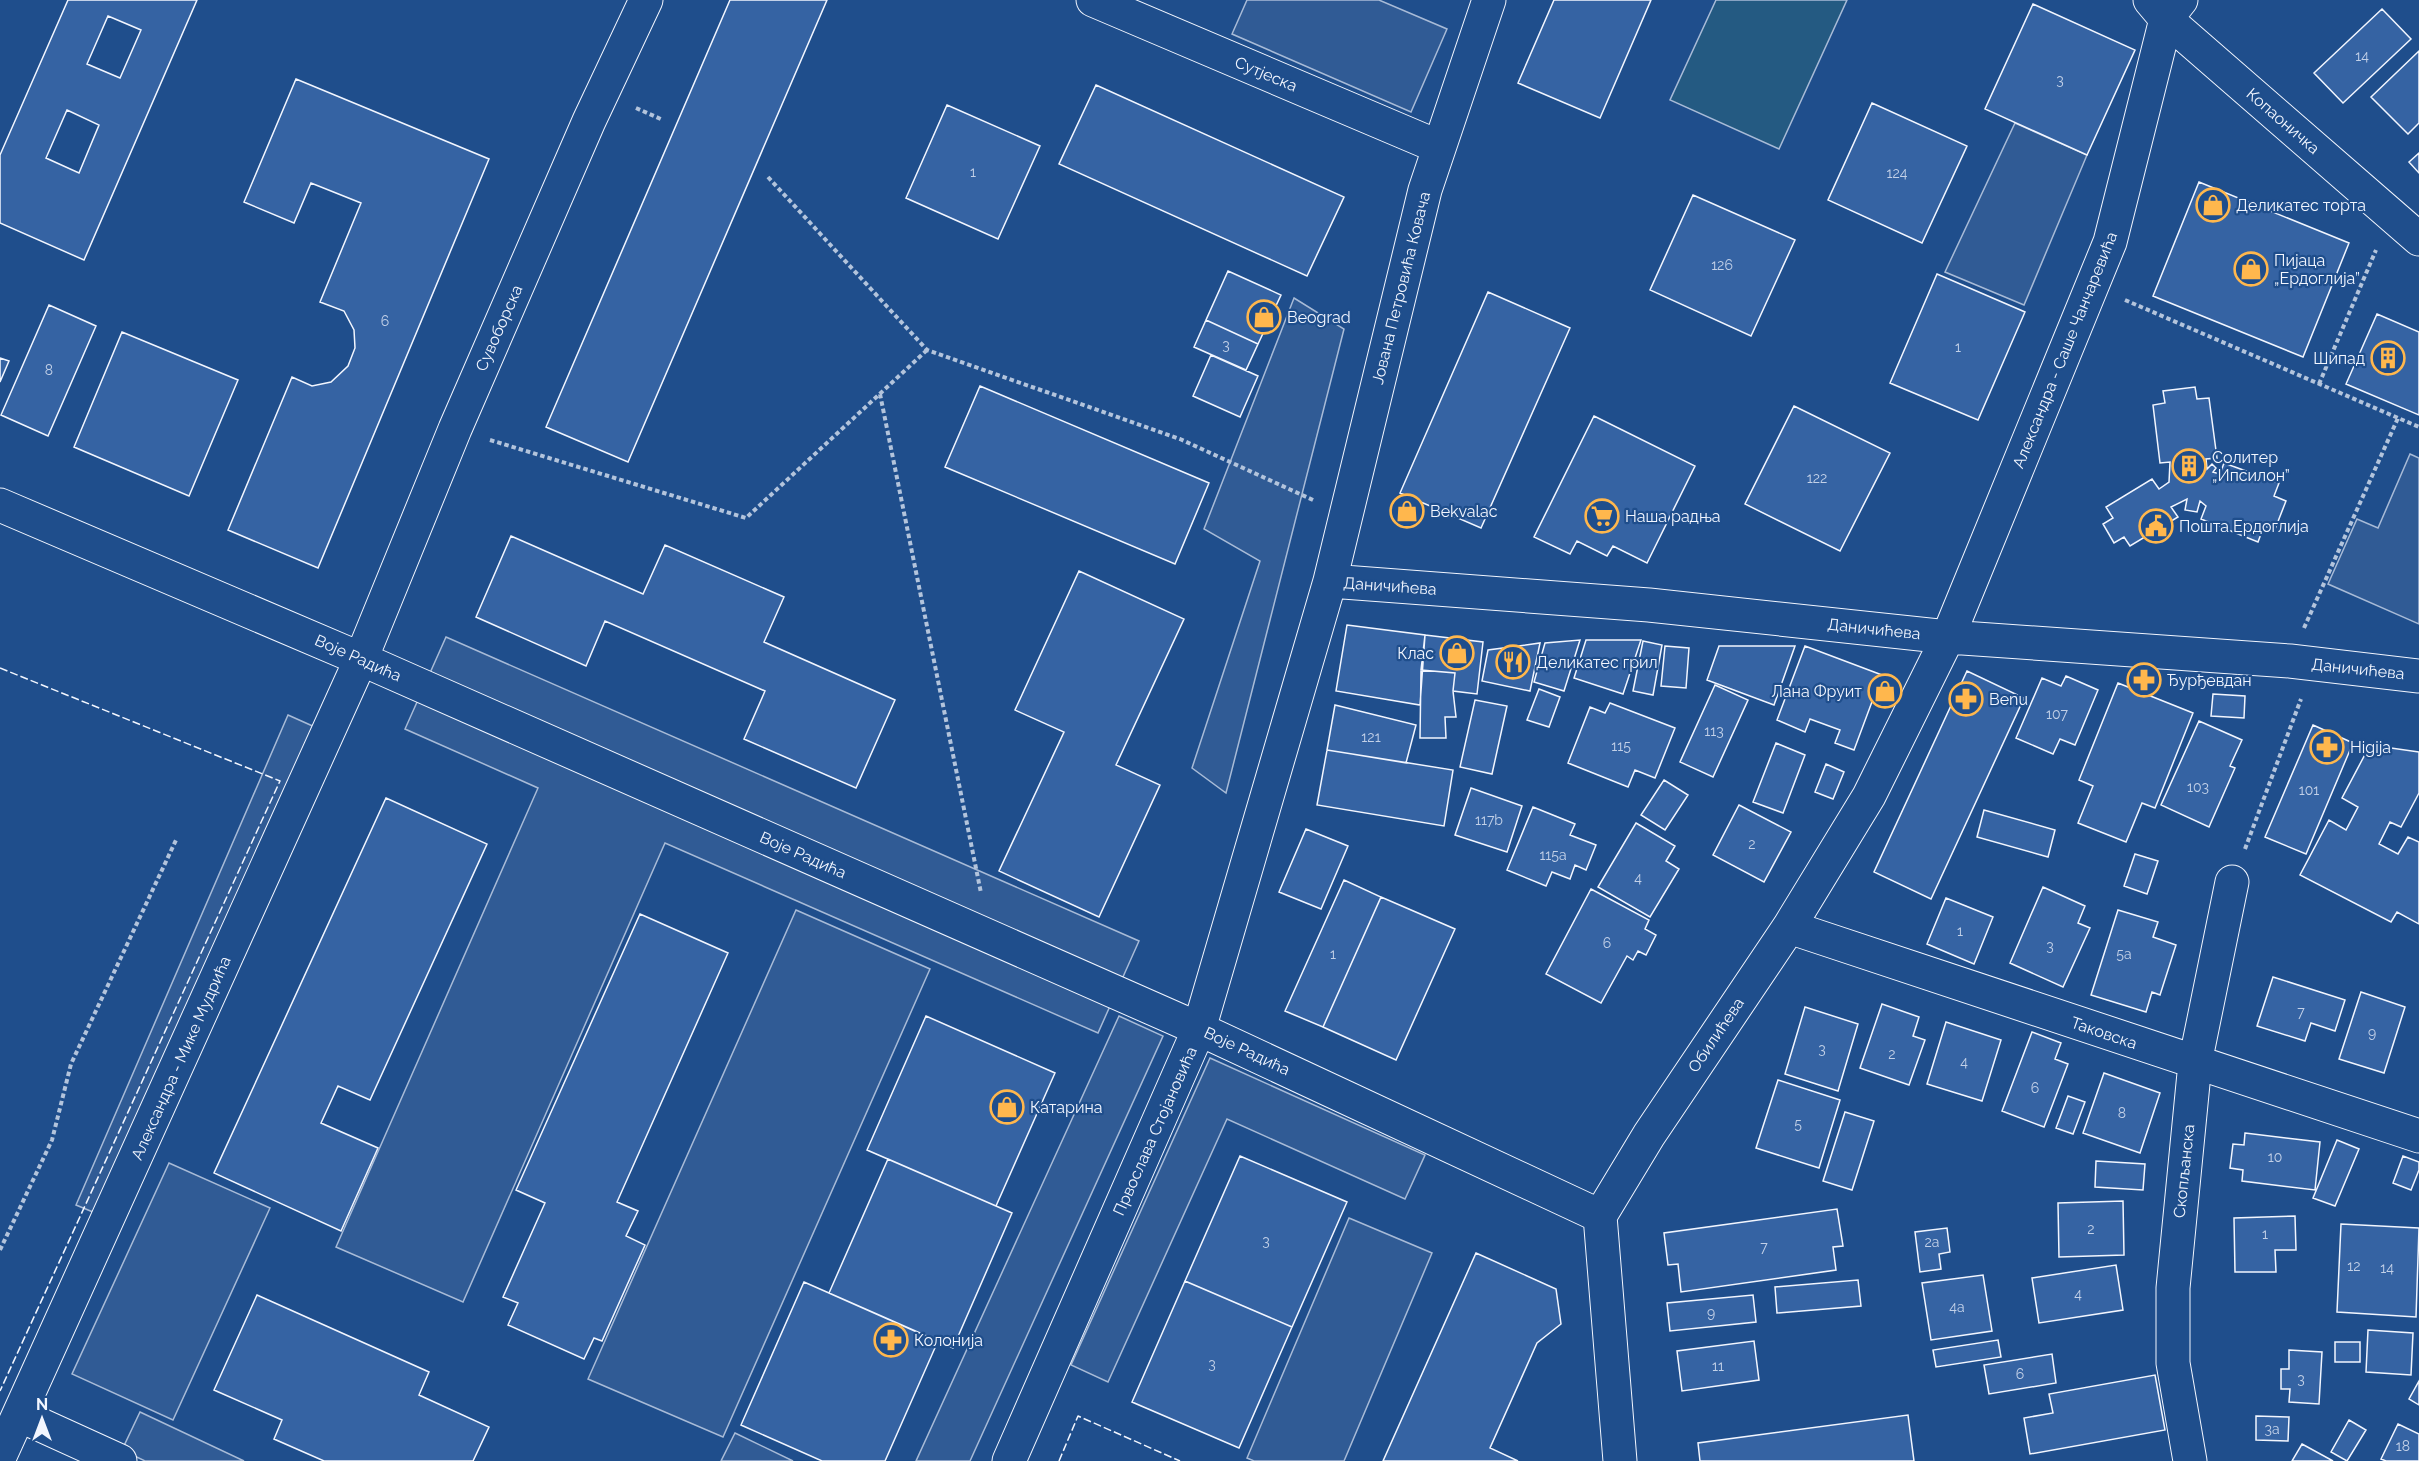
<svg xmlns="http://www.w3.org/2000/svg" width="2419" height="1461" font-family="Raleway,sans-serif">
  <rect width="100%" height="100%" fill="#1f4e8c"/>
  <path fill="#245a82" stroke="#a8bbd7" stroke-width="1.5" d="M 1716,0 L 1847,0 L 1779,149 L 1670,100 Z"/>
  <path fill="#305b95" stroke="#a8bbd7" stroke-width="1.5" d="M 1247,0 L 1379,0 L 1447,29 L 1411,112 L 1232,34 Z
    M 2015,123 L 2087,155 L 2024,305 L 1945,272 Z
    M 1294,298 L 1344,329 L 1226,793 L 1192,768 L 1260,561 L 1204,529 Z
    M 2410,454 L 2419,458 L 2419,624 L 2328,584 L 2357,519 L 2378,528 Z
    M 446,637 L 1139,941 L 1098,1033 L 665,843 L 463,1302 L 336,1247 L 538,788 L 405,729 Z
    M 288,715 L 317,728 L 105,1217 L 76,1205 Z
    M 796,910 L 930,969 L 723,1437 L 588,1379 Z
    M 1119,1016 L 1163,1036 L 970,1461 L 916,1461 Z
    M 1210,1058 L 1425,1155 L 1405,1199 L 1227,1119 L 1108,1382 L 1071,1365 Z
    M 169,1163 L 270,1208 L 173,1420 L 72,1374 Z
    M 1349,1218 L 1432,1253 L 1344,1461 L 1254,1461 L 1247,1458 Z
    M 140,1412 L 244,1461 L 145,1461 L 122,1450 Z
    M 735,1433 L 793,1461 L 721,1461 Z"/>
  <path fill="#3563a3" stroke="#f2f6ff" stroke-width="1.5" fill-rule="evenodd" d="M 68,0 L 197,0 L 84,260 L 0,223 L 0,155 ZM 108,16 L 141,30 L 120,78 L 87,64 ZM 67,110 L 99,125 L 79,173 L 46,158 Z
    M 730,0 L 827,0 L 628,462 L 546,427 Z
    M 1554,0 L 1651,0 L 1600,118 L 1518,83 Z
    M 2033,4 L 2135,50 L 2087,155 L 1985,109 Z
    M 2382,9 L 2411,39 L 2343,103 L 2314,73 Z
    M 2419,51 L 2419,123 L 2408,134 L 2371,97 Z
    M 296,79 L 489,159 L 318,568 L 228,530 L 292,377 L 312,386 L 331,382 L 348,366 L 355,348 L 354,330 L 344,311 L 320,302 L 361,203 L 311,183 L 294,223 L 244,202 Z
    M 1096,85 L 1344,197 L 1307,276 L 1059,164 Z
    M 1872,103 L 1967,146 L 1922,243 L 1828,200 Z
    M 947,105 L 1040,146 L 998,239 L 906,198 Z
    M 2419,153 L 2419,173 L 2409,162 Z
    M 2199,182 L 2349,243 L 2303,357 L 2153,296 Z
    M 1693,195 L 1795,240 L 1751,336 L 1650,290 Z
    M 1228,271 L 1281,295 L 1258,344 L 1206,320 Z
    M 1937,274 L 2025,312 L 1978,420 L 1890,383 Z
    M 1488,292 L 1570,328 L 1481,528 L 1400,493 Z
    M 49,305 L 96,326 L 48,436 L 1,415 Z
    M 2377,314 L 2419,332 L 2419,415 L 2346,384 Z
    M 1206,320 L 1258,344 L 1246,370 L 1194,347 Z
    M 122,332 L 238,380 L 189,496 L 74,447 Z
    M 1211,355 L 1258,376 L 1240,417 L 1193,396 Z
    M 0,358 L 9,361 L 0,382 Z
    M 980,386 L 1209,483 L 1175,564 L 945,467 Z
    M 2195,387 L 2197,399 L 2209,398 L 2217,458 L 2206,459 L 2207,469 L 2212,464 L 2216,468 L 2213,472 L 2220,474 L 2224,463 L 2279,483 L 2274,496 L 2286,501 L 2275,529 L 2264,526 L 2258,542 L 2201,519 L 2206,506 L 2200,501 L 2197,512 L 2185,510 L 2187,499 L 2171,507 L 2178,517 L 2130,546 L 2124,537 L 2114,543 L 2103,524 L 2113,518 L 2106,507 L 2152,479 L 2159,489 L 2169,482 L 2170,462 L 2160,463 L 2153,405 L 2165,403 L 2163,391 Z
    M 1794,406 L 1890,453 L 1840,551 L 1745,504 Z
    M 1594,416 L 1695,466 L 1647,563 L 1613,546 L 1607,556 L 1577,541 L 1570,554 L 1534,537 Z
    M 511,536 L 643,594 L 665,545 L 784,597 L 764,642 L 895,700 L 856,788 L 744,739 L 765,691 L 605,621 L 586,666 L 476,617 Z
    M 1079,571 L 1184,619 L 1116,765 L 1160,785 L 1099,917 L 999,871 L 1064,732 L 1015,710 Z
    M 1347,625 L 1425,635 L 1420,705 L 1336,691 Z
    M 1425,635 L 1483,642 L 1477,694 L 1453,691 L 1455,673 L 1421,670 Z
    M 1580,640 L 1564,691 L 1534,682 L 1545,643 Z
    M 1586,640 L 1641,640 L 1623,694 L 1574,678 Z
    M 1643,641 L 1662,645 L 1653,695 L 1633,691 Z
    M 1540,643 L 1530,691 L 1482,681 L 1488,650 Z
    M 1665,646 L 1689,648 L 1686,688 L 1661,686 Z
    M 1719,646 L 1795,646 L 1774,705 L 1707,680 Z
    M 1805,646 L 1882,675 L 1854,750 L 1835,743 L 1840,730 L 1810,719 L 1805,732 L 1777,720 Z
    M 1421,670 L 1455,673 L 1453,691 L 1456,717 L 1445,717 L 1446,738 L 1420,738 Z
    M 1967,671 L 2024,698 L 1931,899 L 1874,872 Z
    M 2066,676 L 2098,690 L 2075,745 L 2060,739 L 2053,754 L 2016,738 L 2042,678 L 2061,686 Z
    M 2118,683 L 2193,713 L 2155,808 L 2142,803 L 2126,842 L 2078,823 L 2093,786 L 2079,780 Z
    M 1715,685 L 1748,700 L 1713,777 L 1680,762 Z
    M 1539,689 L 1560,697 L 1549,727 L 1527,720 Z
    M 2213,694 L 2245,696 L 2244,718 L 2211,716 Z
    M 1475,700 L 1507,706 L 1492,774 L 1460,767 Z
    M 1610,703 L 1675,728 L 1655,778 L 1635,770 L 1628,787 L 1568,763 L 1590,707 L 1605,713 Z
    M 1335,705 L 1416,725 L 1406,763 L 1327,750 Z
    M 2199,721 L 2242,740 L 2230,766 L 2235,768 L 2209,827 L 2161,805 Z
    M 2313,725 L 2353,743 L 2306,854 L 2265,837 Z
    M 1776,743 L 1805,755 L 1783,813 L 1753,802 Z
    M 2370,745 L 2419,752 L 2419,793 L 2401,827 L 2390,822 L 2379,844 L 2398,854 L 2408,837 L 2419,842 L 2419,924 L 2397,912 L 2391,922 L 2300,875 L 2329,820 L 2346,830 L 2358,807 L 2342,798 Z
    M 1327,750 L 1453,770 L 1444,826 L 1317,805 Z
    M 1826,764 L 1844,772 L 1833,799 L 1815,792 Z
    M 1664,780 L 1688,795 L 1665,830 L 1641,815 Z
    M 1471,788 L 1522,806 L 1507,852 L 1455,835 Z
    M 386,798 L 487,844 L 370,1100 L 338,1086 L 321,1123 L 378,1148 L 341,1231 L 214,1173 Z
    M 1739,805 L 1791,832 L 1764,882 L 1713,855 Z
    M 1533,807 L 1575,824 L 1570,835 L 1596,845 L 1586,870 L 1575,865 L 1570,879 L 1552,872 L 1546,886 L 1507,870 Z
    M 1984,810 L 2055,830 L 2048,857 L 1977,837 Z
    M 1636,823 L 1675,846 L 1666,861 L 1679,869 L 1650,917 L 1598,887 Z
    M 1306,829 L 1348,846 L 1321,909 L 1279,892 Z
    M 2135,854 L 2158,861 L 2147,894 L 2124,886 Z
    M 1344,880 L 1381,897 L 1323,1027 L 1285,1011 Z
    M 2043,887 L 2085,906 L 2078,923 L 2090,928 L 2063,987 L 2010,963 Z
    M 1591,889 L 1649,920 L 1645,929 L 1656,935 L 1646,955 L 1638,951 L 1633,960 L 1627,956 L 1601,1003 L 1546,974 Z
    M 1381,897 L 1455,929 L 1396,1060 L 1323,1027 Z
    M 1946,898 L 1993,917 L 1974,964 L 1927,944 Z
    M 2118,910 L 2158,922 L 2153,937 L 2176,945 L 2160,995 L 2152,992 L 2146,1012 L 2091,995 Z
    M 640,914 L 728,953 L 617,1202 L 638,1211 L 626,1236 L 645,1245 L 602,1341 L 594,1338 L 584,1359 L 508,1325 L 518,1303 L 503,1297 L 545,1203 L 516,1190 Z
    M 2273,977 L 2345,1000 L 2335,1031 L 2311,1023 L 2305,1041 L 2257,1026 Z
    M 2361,992 L 2405,1007 L 2384,1073 L 2339,1059 Z
    M 1882,1004 L 1919,1017 L 1913,1036 L 1925,1040 L 1909,1085 L 1860,1068 Z
    M 1805,1007 L 1858,1024 L 1838,1091 L 1785,1074 Z
    M 926,1016 L 1055,1073 L 996,1206 L 867,1150 Z
    M 1946,1022 L 2001,1040 L 1982,1101 L 1927,1084 Z
    M 2032,1032 L 2061,1043 L 2055,1059 L 2068,1064 L 2044,1127 L 2002,1111 Z
    M 2104,1073 L 2160,1093 L 2140,1153 L 2083,1133 Z
    M 1778,1080 L 1840,1100 L 1819,1168 L 1756,1148 Z
    M 2068,1096 L 2085,1102 L 2073,1134 L 2056,1128 Z
    M 1845,1112 L 1874,1121 L 1852,1190 L 1823,1181 Z
    M 2245,1133 L 2320,1142 L 2315,1190 L 2242,1181 L 2243,1170 L 2230,1168 L 2233,1144 L 2244,1145 Z
    M 2337,1140 L 2359,1149 L 2335,1206 L 2313,1198 Z
    M 1240,1156 L 1347,1202 L 1292,1327 L 1185,1281 Z
    M 2403,1156 L 2419,1162 L 2419,1170 L 2411,1190 L 2393,1183 Z
    M 888,1159 L 1012,1213 L 953,1348 L 829,1293 Z
    M 2096,1161 L 2145,1164 L 2143,1190 L 2095,1187 Z
    M 2123,1201 L 2124,1255 L 2059,1257 L 2058,1203 Z
    M 1837,1209 L 1843,1246 L 1833,1247 L 1836,1270 L 1681,1292 L 1678,1264 L 1668,1265 L 1664,1233 Z
    M 2295,1216 L 2296,1250 L 2275,1250 L 2276,1272 L 2235,1272 L 2234,1218 Z
    M 2341,1224 L 2419,1228 L 2416,1317 L 2337,1312 Z
    M 1947,1228 L 1950,1252 L 1939,1254 L 1941,1269 L 1920,1272 L 1915,1232 Z
    M 1476,1253 L 1556,1289 L 1561,1324 L 1537,1343 L 1490,1448 L 1518,1461 L 1383,1461 Z
    M 2116,1265 L 2123,1310 L 2039,1323 L 2032,1278 Z
    M 1983,1275 L 1992,1331 L 1931,1340 L 1922,1283 Z
    M 1858,1280 L 1861,1306 L 1777,1313 L 1775,1287 Z
    M 1185,1281 L 1292,1327 L 1239,1448 L 1132,1402 Z
    M 804,1282 L 938,1341 L 885,1461 L 822,1461 L 741,1425 Z
    M 257,1295 L 429,1372 L 419,1395 L 489,1427 L 473,1461 L 324,1461 L 274,1439 L 282,1420 L 214,1390 Z
    M 1753,1295 L 1756,1322 L 1670,1331 L 1667,1303 Z
    M 2368,1330 L 2413,1333 L 2411,1375 L 2366,1372 Z
    M 1998,1340 L 2001,1357 L 1936,1367 L 1933,1350 Z
    M 1754,1341 L 1759,1380 L 1682,1391 L 1677,1351 Z
    M 2335,1342 L 2360,1342 L 2360,1362 L 2335,1362 Z
    M 2289,1350 L 2322,1352 L 2319,1404 L 2289,1402 L 2290,1389 L 2281,1389 L 2281,1369 L 2289,1369 Z
    M 2052,1354 L 2056,1383 L 1989,1394 L 1984,1365 Z
    M 2155,1375 L 2165,1430 L 2030,1454 L 2024,1418 L 2053,1413 L 2049,1394 Z
    M 2419,1381 L 2419,1405 L 2409,1399 Z
    M 1908,1415 L 1914,1461 L 1700,1461 L 1698,1443 Z
    M 2256,1416 L 2289,1417 L 2288,1441 L 2256,1440 Z
    M 2349,1420 L 2366,1430 L 2347,1461 L 2331,1452 Z
    M 2398,1424 L 2419,1434 L 2419,1461 L 2386,1461 L 2381,1459 Z
    M 2302,1444 L 2333,1461 L 2292,1461 Z"/>
  <g fill="none" stroke-linecap="round" stroke-linejoin="round">
    <defs>
      <path id="street" d="M 1093,0 L 1439,147
        M 2150,0 L 2166,19 L 2419,239
        M 0,505 L 361,659 L 1199,1029 L 1600,1216
        M 1330,581 L 1649,605 L 1948,637 L 2290,661 L 2419,676
        M 1789,927 L 2419,1136
        M 19,1415 L 120,1461
        M 0,1456 L 361,659 L 455,429 L 589,121 L 646,0
        M 1009,1461 L 1199,1029 L 1330,581 L 1425,190 L 1489,0
        M 1620,1461 L 1600,1216 L 1649,1135 L 1789,927 L 1869,796 L 1948,637 L 2110,242 L 2166,19 L 2181,0
        M 2190,1461 L 2173,1363 L 2173,1288 L 2195,1063 L 2232,882"/>
    </defs>
    <use href="#street" stroke="#f2f6ff" stroke-width="35"/>
    <path stroke="#b3c4dc" stroke-width="4" stroke-dasharray="4.5 3" stroke-linecap="butt" d="M 636,108 L 663,120
      M 768,177 L 927,350 L 1180,439 L 1313,500
      M 2125,300 L 2419,427
      M 2319,384 L 2376,250
      M 880,394 L 981,893
      M 490,440 L 746,518 L 927,350
      M 2304,628 L 2398,418
      M 2245,849 L 2301,699
      M 0,1250 L 52,1140 L 71,1064 L 177,838"/>
    <use href="#street" stroke="#1f4e8c" stroke-width="33"/>
    <path stroke="#f2f6ff" stroke-width="1.5" stroke-dasharray="8 3" stroke-linecap="butt" d="M 0,668 L 280,781 L 0,1391
      M 1059,1461 L 1078,1416 L 1180,1461"/>
  </g>
  <defs>
    <symbol id="shop-ring" viewBox="-11 -11 22 22"><circle r="9.5" fill="#1f4e8c" stroke="#ffb74d" stroke-width="1.5"/><path d="M-5-2.5h2.3a2.7 3.5 0 0 1 5.4 0H5L5.5 6h-11ZM-1.5-2.5h3a1.5 2.3 0 0 0-3 0Z" fill="#ffb74d"/></symbol>
    <symbol id="building-ring" viewBox="-11 -11 22 22"><circle r="9.5" fill="#1f4e8c" stroke="#ffb74d" stroke-width="1.5"/><path d="M-4-6H4V6H1V3H-1V6H-4ZM-2.5-4.3h1.7v1.8h-1.7ZM.8-4.3h1.7v1.8H.8ZM-2.5-1h1.7V.8h-1.7ZM.8-1h1.7V.8H.8Z" fill="#ffb74d"/></symbol>
    <symbol id="supermarket-ring" viewBox="-11 -11 22 22"><circle r="9.5" fill="#1f4e8c" stroke="#ffb74d" stroke-width="1.5"/><path d="M-6-5.5h2.5l.6 2H6L4.5 2H-2.5L-4.4-4H-6ZM-1.5 3.2a1.3 1.3 0 1 0 .1 0ZM3 3.2a1.3 1.3 0 1 0 .1 0Z" fill="#ffb74d"/></symbol>
    <symbol id="civic-ring" viewBox="-11 -11 22 22"><circle r="9.5" fill="#1f4e8c" stroke="#ffb74d" stroke-width="1.5"/><path d="M-.6-6.5H3V-4.5H.6V-3L4-1V1h2V6H-6V1h2V-1L-.6-3ZM-1.2 2.5V6h2.4V2.5Z" fill="#ffb74d"/></symbol>
    <symbol id="restaurant-ring" viewBox="-11 -11 22 22"><circle r="9.5" fill="#1f4e8c" stroke="#ffb74d" stroke-width="1.5"/><path d="M-5-6h1v4h1v-4h1v4h1v-4h1v5L-1.5 .5V6h-2V.5L-5-1ZM5-6V6H3V1.5H1.5Q1.5-4 5-6Z" fill="#ffb74d"/></symbol>
    <symbol id="pharmacy-ring" viewBox="-11 -11 22 22"><circle r="9.5" fill="#1f4e8c" stroke="#ffb74d" stroke-width="1.5"/><path d="M-2-6h4v4h4v4h-4v4h-4v-4h-4v-4h4Z" fill="#ffb74d"/></symbol>
  </defs>
  <g fill-rule="evenodd">
    <use href="#shop-ring" x="2194" y="186" width="38" height="38"/>
    <use href="#shop-ring" x="2232" y="250" width="38" height="38"/>
    <use href="#shop-ring" x="1245" y="298" width="38" height="38"/>
    <use href="#building-ring" x="2369" y="339" width="38" height="38"/>
    <use href="#building-ring" x="2170" y="447" width="38" height="38"/>
    <use href="#shop-ring" x="1388" y="492" width="38" height="38"/>
    <use href="#supermarket-ring" x="1583" y="497" width="38" height="38"/>
    <use href="#civic-ring" x="2137" y="507" width="38" height="38"/>
    <use href="#shop-ring" x="1438" y="634" width="38" height="38"/>
    <use href="#restaurant-ring" x="1494" y="643" width="38" height="38"/>
    <use href="#pharmacy-ring" x="2125" y="661" width="38" height="38"/>
    <use href="#shop-ring" x="1866" y="672" width="38" height="38"/>
    <use href="#pharmacy-ring" x="1947" y="680" width="38" height="38"/>
    <use href="#pharmacy-ring" x="2308" y="728" width="38" height="38"/>
    <use href="#shop-ring" x="988" y="1088" width="38" height="38"/>
    <use href="#pharmacy-ring" x="872" y="1321" width="38" height="38"/>
  </g>
  <g text-anchor="middle" dominant-baseline="central" stroke-width="4.5" stroke-linejoin="round" paint-order="stroke">
    <g font-size="14" fill="#c3d1e8">
      <text x="2362" y="56">14</text>
      <text x="2060" y="80">3</text>
      <text x="973" y="172">1</text>
      <text x="1897" y="173">124</text>
      <text x="1722" y="265">126</text>
      <text x="385" y="321">6</text>
      <text x="1226" y="345">3</text>
      <text x="1958" y="347">1</text>
      <text x="49" y="370">8</text>
      <text x="1817" y="478">122</text>
      <text x="2057" y="714">107</text>
      <text x="1714" y="731">113</text>
      <text x="1371" y="737">121</text>
      <text x="1621" y="746">115</text>
      <text x="2198" y="787">103</text>
      <text x="2309" y="790">101</text>
      <text x="1489" y="820">117b</text>
      <text x="1752" y="844">2</text>
      <text x="1553" y="855">115a</text>
      <text x="1638" y="878">4</text>
      <text x="1960" y="931">1</text>
      <text x="1607" y="943">6</text>
      <text x="2050" y="946">3</text>
      <text x="1333" y="954">1</text>
      <text x="2124" y="954">5a</text>
      <text x="2301" y="1012">7</text>
      <text x="2372" y="1033">9</text>
      <text x="1822" y="1049">3</text>
      <text x="1892" y="1054">2</text>
      <text x="1964" y="1062">4</text>
      <text x="2035" y="1088">6</text>
      <text x="2122" y="1113">8</text>
      <text x="1798" y="1124">5</text>
      <text x="2275" y="1157">10</text>
      <text x="2091" y="1229">2</text>
      <text x="2265" y="1234">1</text>
      <text x="1266" y="1241">3</text>
      <text x="1932" y="1242">2a</text>
      <text x="1764" y="1247">7</text>
      <text x="2354" y="1266">12</text>
      <text x="2387" y="1268">14</text>
      <text x="2078" y="1294">4</text>
      <text x="1957" y="1307">4a</text>
      <text x="1711" y="1313">9</text>
      <text x="1212" y="1364">3</text>
      <text x="1718" y="1366">11</text>
      <text x="2020" y="1374">6</text>
      <text x="2301" y="1379">3</text>
      <text x="2272" y="1429">3a</text>
      <text x="2403" y="1446">18</text>
    </g>
    <g font-size="16" fill="#f2f6ff" stroke="#1f4e8c">
      <text transform="translate(1266 74) rotate(23)">Сутјеска</text>
      <text transform="translate(2283 121) rotate(41)">Копаоничка</text>
      <text transform="translate(1401 288) rotate(-76)">Јована Петровића Ковача</text>
      <text transform="translate(499 328) rotate(-66)">Сувоборска</text>
      <text transform="translate(2065 350) rotate(-68)">Александра - Саше Чанчаревића</text>
      <text transform="translate(1390 586) rotate(4)">Даничићева</text>
      <text transform="translate(1874 629) rotate(6)">Даничићева</text>
      <text transform="translate(358 658) rotate(24)">Воје Радића</text>
      <text transform="translate(2358 669) rotate(6)">Даничићева</text>
      <text transform="translate(803 855) rotate(24)">Воје Радића</text>
      <text transform="translate(2104 1033) rotate(19)">Таковска</text>
      <text transform="translate(1716 1035) rotate(-56)">Обилићева</text>
      <text transform="translate(1247 1051) rotate(25)">Воје Радића</text>
      <text transform="translate(181 1058) rotate(-66)">Александра - Мике Мудрића</text>
      <text transform="translate(1155 1131) rotate(-66)">Првослава Стојановића</text>
      <text transform="translate(2184 1171) rotate(-84)">Скопљанска</text>
    </g>
    <g font-size="16" fill="#f2f6ff" stroke="#1f4e8c" text-anchor="start">
      <text x="2236" y="205">Деликатес торта</text>
      <text x="2274" y="260">Пијаца<tspan x="2274" dy="18">„Ердоглија”</tspan></text>
      <text x="1287" y="317">Beograd</text>
      <text x="2365" y="358" text-anchor="end">Шипад</text>
      <text x="2212" y="457">Солитер<tspan x="2212" dy="18">„Ипсилон”</tspan></text>
      <text x="1430" y="511">Bekvalac</text>
      <text x="1625" y="516">Наша радња</text>
      <text x="2179" y="526">Пошта Ердоглија</text>
      <text x="1434" y="653" text-anchor="end">Клас</text>
      <text x="1536" y="662">Деликатес грил</text>
      <text x="2167" y="680">Ђурђевдан</text>
      <text x="1862" y="691" text-anchor="end">Лана Фруит</text>
      <text x="1989" y="699">Benu</text>
      <text x="2350" y="747">Higija</text>
      <text x="1030" y="1107">Катарина</text>
      <text x="914" y="1340">Колонија</text>
    </g>
  </g>
  <g transform="translate(42 1419)" stroke="#1f4e8c" stroke-width="4.5" paint-order="stroke">
  <path d="M0-4.5L10 22L0 15L-10 22Z" fill="#f2f6ff"/>
  <text y="-9" font-size="16" font-weight="bold" text-anchor="middle" fill="#f2f6ff">N</text>
  </g>
</svg>
